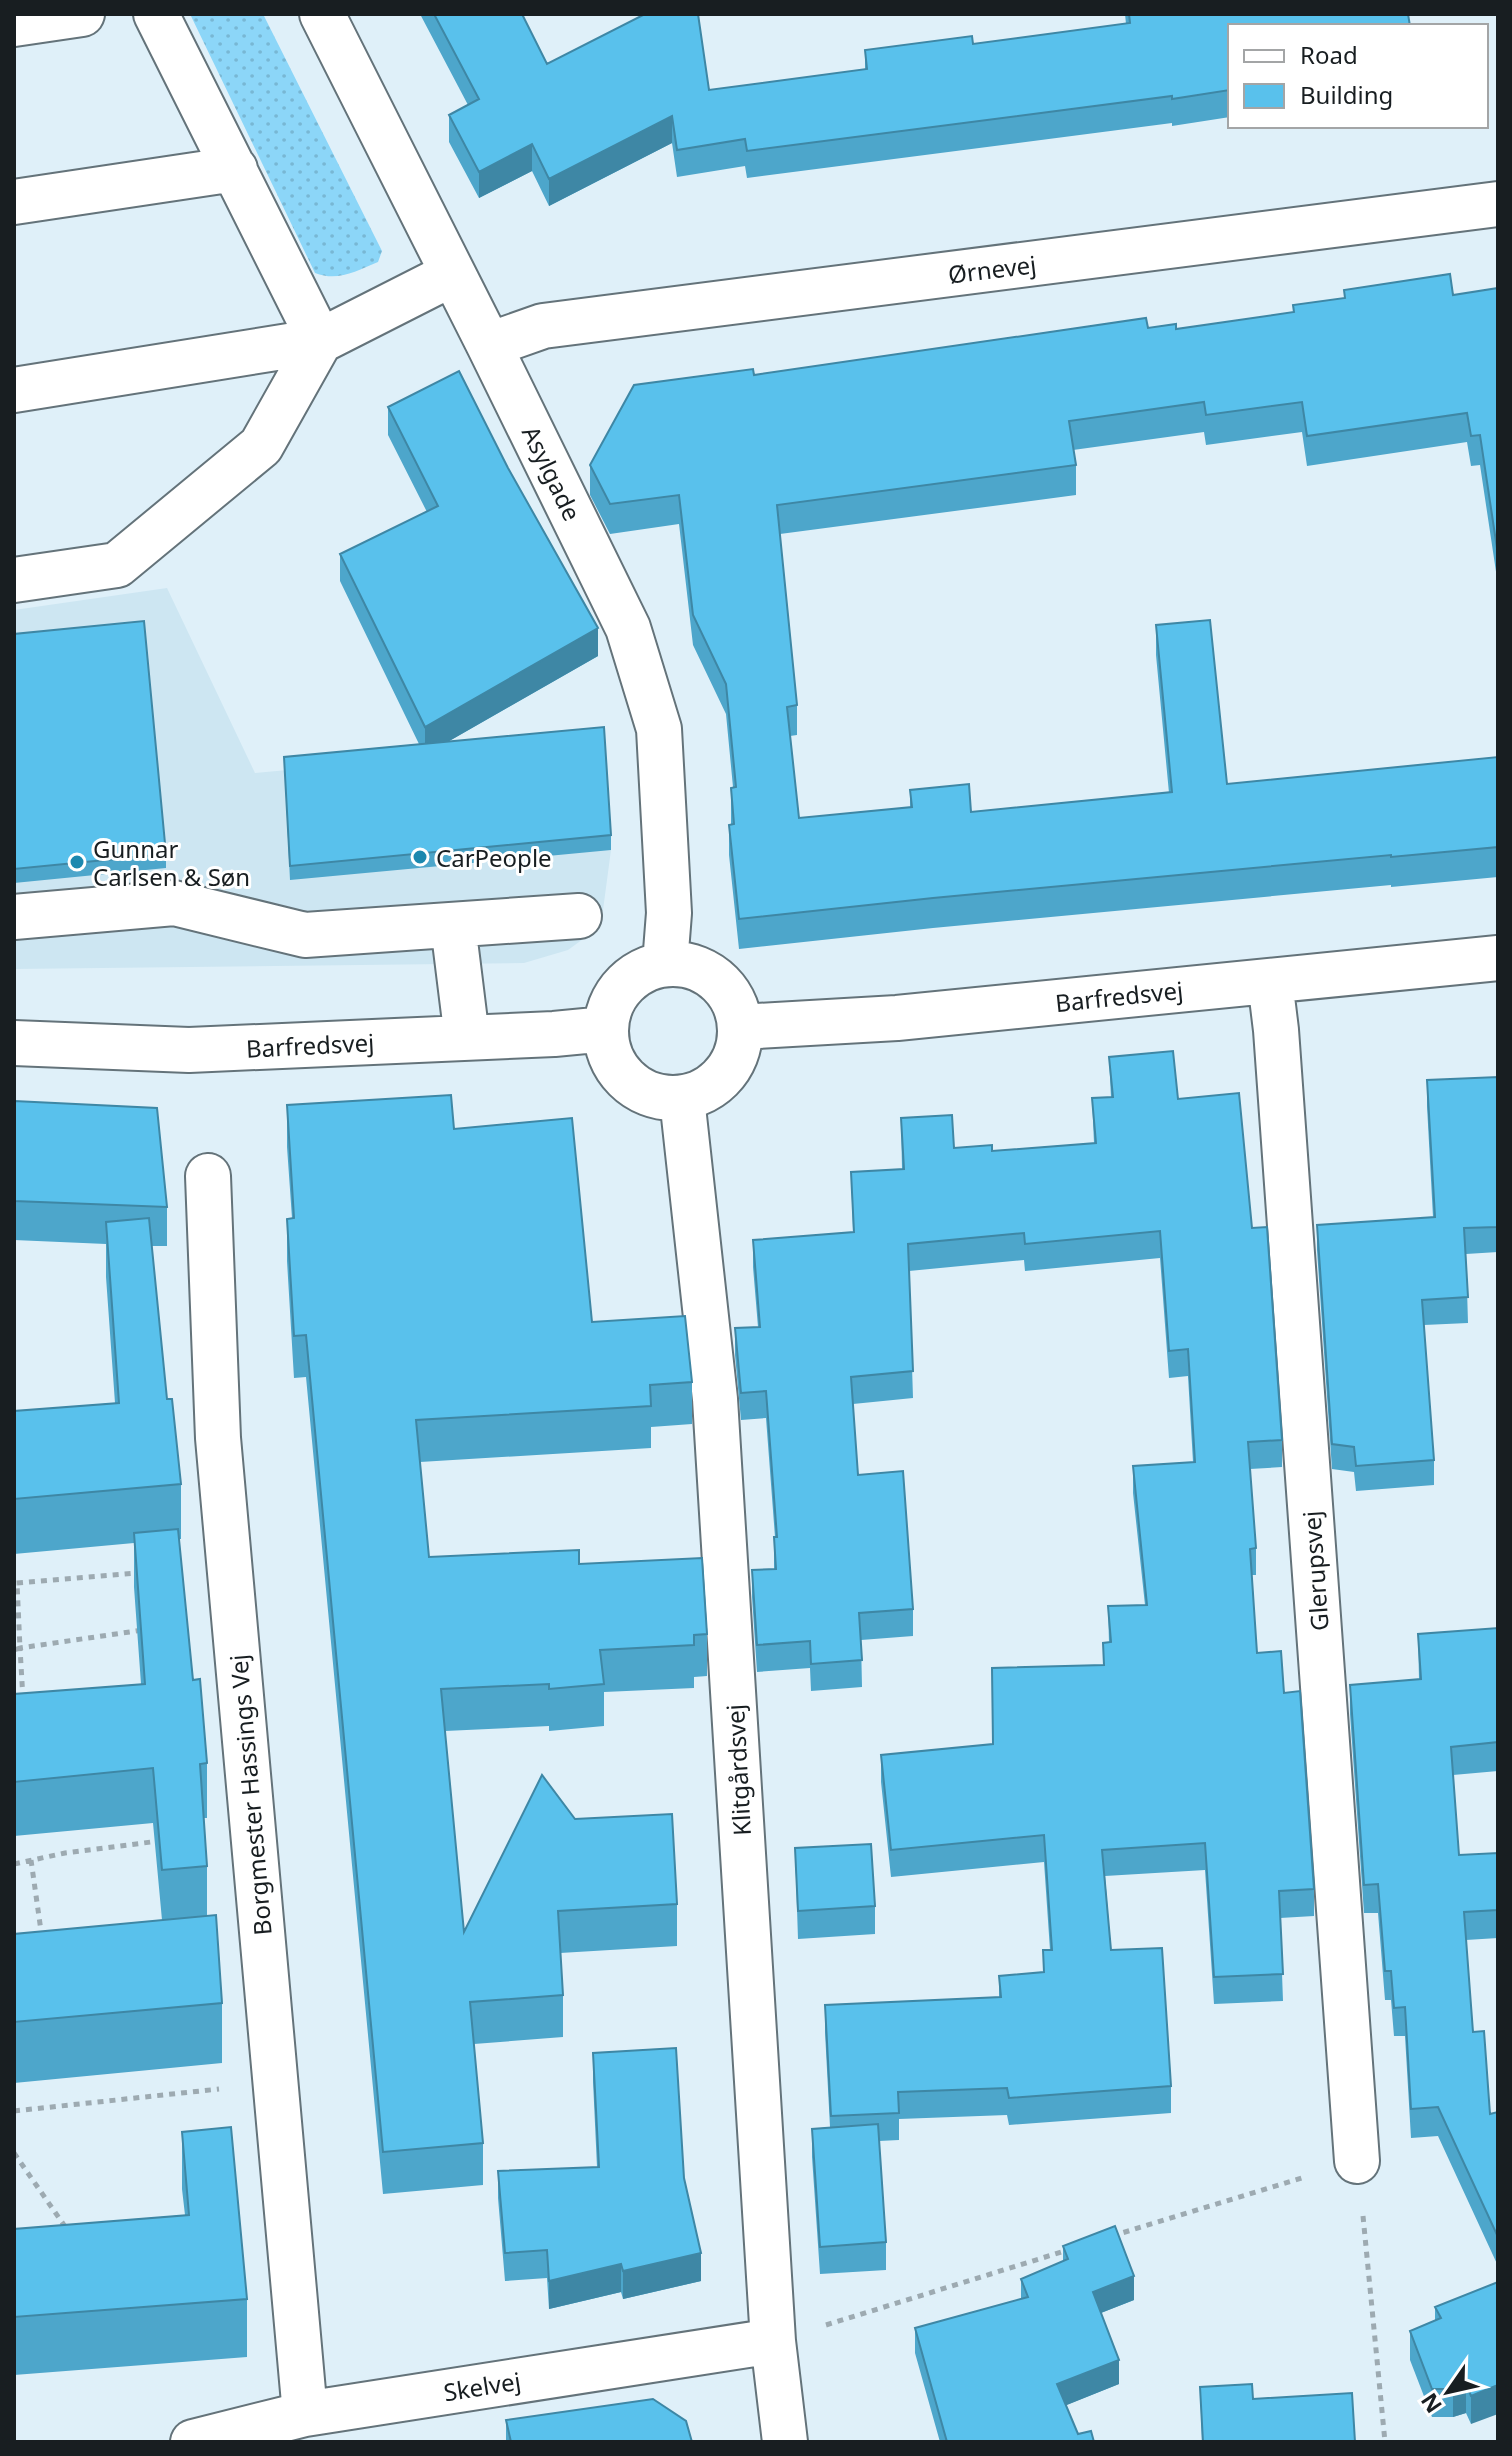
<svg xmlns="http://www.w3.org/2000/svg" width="1512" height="2456" font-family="'Noto Sans',sans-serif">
  <defs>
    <pattern id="grass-dots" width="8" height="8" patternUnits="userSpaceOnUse" patternTransform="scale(2)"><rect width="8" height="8" fill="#8cd6f8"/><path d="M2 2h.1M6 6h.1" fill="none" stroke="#78b7d4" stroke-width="1.8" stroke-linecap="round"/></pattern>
  </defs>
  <rect width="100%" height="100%" fill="#dff0f9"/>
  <path fill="#cde6f2" d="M 167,588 L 255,773 L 604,741 L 611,850 L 603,910 L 590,934 L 568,950 L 524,963 L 14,969 L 14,610 Z"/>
  <path fill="url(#grass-dots)" d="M 190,14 L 263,14 L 382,251 L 378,262 C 356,271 338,282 315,273 Z"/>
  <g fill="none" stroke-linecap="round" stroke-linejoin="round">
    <defs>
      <path id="minor" d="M 322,14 L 489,345 L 628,628 L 659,729 L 669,913 L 665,964
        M 14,24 L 82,14
        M 14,202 L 235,169
        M 489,345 L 543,326 L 1498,204
        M 14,390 L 320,341 L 452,274
        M 14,580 L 117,565 L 261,446 L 320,341 L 156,14
        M 14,917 L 174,903 L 305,935 L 579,916
        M 453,925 L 467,1038
        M606 1031a67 67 0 1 1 134 0a67 67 0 1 1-134 0Z
        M 1270,981 L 1276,1030 L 1357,2161
        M 740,1027 L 897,1018 L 1498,958
        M 14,1043 L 189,1050 L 554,1034 L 606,1029
        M 682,1098 L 715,1399 L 773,2341 L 785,2442
        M 208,1176 L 218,1438 L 305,2414
        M 193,2442 L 305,2414 L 773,2341"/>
    </defs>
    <use href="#minor" stroke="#64737a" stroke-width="48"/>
    <path stroke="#9daab1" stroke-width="5" stroke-dasharray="6 6" stroke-linecap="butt" d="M 17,1583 L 137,1573
      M 14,1650 L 20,1648 L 17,1583 L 14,1583
      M 23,1699 L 20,1648 L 143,1630
      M 31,1860 L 42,1938
      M 14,1864 L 65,1853 L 159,1841
      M 14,2111 L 219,2089
      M 14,2153 L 66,2228
      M 1363,2216 L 1385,2442
      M 1112,2236 L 1305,2177
      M 826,2325 L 1068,2250"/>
    <use href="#minor" stroke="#fff" stroke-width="44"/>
  </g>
  <path fill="#4da6cb" d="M 420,14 L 522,14 L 547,64 L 709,90 L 865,70 L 865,50 L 973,44 L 1126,24 L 1125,14 L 1408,14 L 1230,26 L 1230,117 L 1172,126 L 1172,123 L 747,178 L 745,166 L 677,177 L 672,143 L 549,206 L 532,171 L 479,198 L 449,142 L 449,115 L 468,105 Z
    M 1498,288 L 1498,585 L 1480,465 L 1471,466 L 1467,442 L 1307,466 L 1302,432 L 1206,445 L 1204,432 L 1073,450 L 1076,465 L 1076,495 L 780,534 L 797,705 L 797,735 L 790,736 L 799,818 L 910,807 L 910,790 L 971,812 L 1169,793 L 1156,655 L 1156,625 L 1227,784 L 1498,757 L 1498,877 L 1391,887 L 1391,885 L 933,928 L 739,949 L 729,855 L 729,825 L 731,824 L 731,788 L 733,787 L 726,714 L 693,645 L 679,524 L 610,534 L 590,495 L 590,465 L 754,375 L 1148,328 L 1176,329 L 1293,313 L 1293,305 L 1344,298 L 1344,290 L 1453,295 Z
    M 388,407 L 598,656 L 449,741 L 611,835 L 611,850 L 290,880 L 284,757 L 419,744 L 340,581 L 340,554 L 427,512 L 388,435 Z
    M 14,634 L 166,854 L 166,868 L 14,883 Z
    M 1109,1057 L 1178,1099 L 1252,1228 L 1282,1440 L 1282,1467 L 1250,1469 L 1256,1548 L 1256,1575 L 1252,1575 L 1257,1653 L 1284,1693 L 1314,1889 L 1314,1916 L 1280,1918 L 1283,2001 L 1214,2004 L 1205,1870 L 1105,1876 L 1111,1950 L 1171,2086 L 1171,2113 L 1009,2125 L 1007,2115 L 899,2119 L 899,2140 L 879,2141 L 886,2242 L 886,2270 L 820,2274 L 812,2157 L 812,2129 L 830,2127 L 825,2032 L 825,2005 L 999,1997 L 999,1976 L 1043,1972 L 1043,1950 L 1050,1950 L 1044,1862 L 891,1877 L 881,1782 L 881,1755 L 992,1744 L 1103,1665 L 1103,1643 L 1109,1643 L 1108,1606 L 1145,1605 L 1133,1493 L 1133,1466 L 1193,1462 L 1188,1376 L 1169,1378 L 1160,1258 L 1025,1271 L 1024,1260 L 909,1271 L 913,1398 L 853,1404 L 858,1475 L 913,1609 L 913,1636 L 861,1640 L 862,1687 L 811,1691 L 810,1668 L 757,1672 L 752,1597 L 752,1570 L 774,1569 L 774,1537 L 775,1537 L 766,1418 L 741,1420 L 735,1355 L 735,1328 L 758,1327 L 753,1267 L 753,1240 L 853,1232 L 851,1172 L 902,1169 L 901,1118 L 954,1148 L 992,1151 L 1094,1143 L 1092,1098 L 1111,1097 Z
    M 1498,1077 L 1498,1252 L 1466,1254 L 1468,1323 L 1424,1325 L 1434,1460 L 1434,1485 L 1356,1491 L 1354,1472 L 1332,1469 L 1317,1250 L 1317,1225 L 1433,1217 L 1427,1106 L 1427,1080 Z
    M 14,1101 L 167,1207 L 167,1246 L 152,1246 L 167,1399 L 181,1484 L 181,1539 L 179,1539 L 193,1680 L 207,1763 L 207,1818 L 204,1818 L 207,1866 L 207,1916 L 222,2003 L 222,2063 L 14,2083 L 14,1934 L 162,1920 L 153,1823 L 14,1836 L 14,1694 L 141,1684 L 134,1587 L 134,1543 L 14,1554 L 14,1411 L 115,1403 L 106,1277 L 106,1244 L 14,1240 Z
    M 287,1105 L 454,1129 L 592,1322 L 692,1382 L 692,1424 L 651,1427 L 651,1448 L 420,1462 L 429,1557 L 579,1564 L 707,1634 L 707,1676 L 694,1677 L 694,1688 L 604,1692 L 604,1726 L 549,1731 L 549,1726 L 445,1731 L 464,1932 L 575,1819 L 677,1904 L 677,1946 L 560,1953 L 563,1995 L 563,2037 L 474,2044 L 483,2143 L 483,2185 L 383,2194 L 306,1377 L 294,1378 L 287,1261 L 287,1219 L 292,1218 L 287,1147 Z
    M 1498,1628 L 1498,1771 L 1453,1775 L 1459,1855 L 1498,1853 L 1498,1938 L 1466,1940 L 1473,2032 L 1490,2114 L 1498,2112 L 1498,2266 L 1438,2136 L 1411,2138 L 1405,2036 L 1394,2036 L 1391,2000 L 1385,2000 L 1378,1913 L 1364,1913 L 1350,1714 L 1350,1685 L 1419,1679 L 1418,1634 Z
    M 795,1848 L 875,1906 L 875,1934 L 798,1939 Z
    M 593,2053 L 684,2178 L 701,2281 L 623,2299 L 621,2292 L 549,2309 L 547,2278 L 505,2281 L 498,2198 L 498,2171 L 597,2167 L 593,2081 Z
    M 182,2132 L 247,2299 L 247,2357 L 14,2375 L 14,2229 L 185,2215 L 182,2189 Z
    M 1063,2246 L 1134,2300 L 1101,2313 L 1119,2384 L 1066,2405 L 1078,2434 L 1094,2442 L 940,2442 L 915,2353 L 915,2328 L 1021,2299 L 1021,2279 L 1063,2262 Z
    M 1498,2282 L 1471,2424 L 1466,2413 L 1453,2417 L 1432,2417 L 1410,2360 L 1410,2331 L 1435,2321 L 1435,2307 Z
    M 1200,2387 L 1355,2442 L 1202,2442 Z
    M 506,2420 L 692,2442 L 506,2442 Z"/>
  <path fill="#3e87a5" d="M 672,116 L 672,143 L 549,206 L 549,179 Z
    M 532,144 L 532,171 L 479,198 L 479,172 Z
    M 598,628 L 598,656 L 425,755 L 425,727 Z
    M 701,2253 L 701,2281 L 623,2299 L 623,2271 Z
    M 621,2264 L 621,2292 L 549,2309 L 549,2281 Z
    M 1134,2276 L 1134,2300 L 1093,2316 L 1093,2292 Z
    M 1119,2360 L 1119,2384 L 1057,2409 L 1057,2384 Z
    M 1466,2384 L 1466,2413 L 1453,2417 L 1453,2389 Z
    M 1498,2385 L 1498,2414 L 1471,2424 L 1471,2396 Z"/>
  <path fill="#59c1ec" stroke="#3e87a5" stroke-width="2" d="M 434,14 L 522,14 L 547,64 L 645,14 L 698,14 L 709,90 L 867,69 L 865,50 L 972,36 L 973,44 L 1130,23 L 1129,14 L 1408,14 L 1410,26 L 1230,26 L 1230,90 L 1172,99 L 1172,96 L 747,151 L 745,139 L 677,150 L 672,116 L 549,179 L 532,144 L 479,172 L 449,115 L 479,99 Z
    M 1450,274 L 1453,295 L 1498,288 L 1498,555 L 1480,435 L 1471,436 L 1467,413 L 1307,436 L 1302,402 L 1206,415 L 1204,402 L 1069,421 L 1076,465 L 777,505 L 797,705 L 787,707 L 799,818 L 912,807 L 910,790 L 969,784 L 971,812 L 1172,792 L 1156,625 L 1210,620 L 1227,784 L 1498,757 L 1498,847 L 1391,857 L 1391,855 L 933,898 L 739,919 L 729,825 L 734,824 L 731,788 L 736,787 L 726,684 L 693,615 L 679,495 L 610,504 L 590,465 L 634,385 L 753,369 L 754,375 L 1146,318 L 1148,328 L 1176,324 L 1176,329 L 1294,312 L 1293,305 L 1345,298 L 1344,290 Z
    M 459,371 L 508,468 L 598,628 L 425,727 L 340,554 L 438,506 L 388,407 Z
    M 144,621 L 166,854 L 14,869 L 14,634 Z
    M 604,727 L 611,835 L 290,866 L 284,757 Z
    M 1173,1051 L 1178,1099 L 1239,1093 L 1252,1228 L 1267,1227 L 1282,1440 L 1248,1442 L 1256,1548 L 1250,1549 L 1257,1653 L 1281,1651 L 1284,1693 L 1300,1691 L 1314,1889 L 1279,1891 L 1283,1974 L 1214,1977 L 1205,1843 L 1102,1850 L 1111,1950 L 1162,1948 L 1171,2086 L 1009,2098 L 1007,2088 L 898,2092 L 899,2113 L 831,2116 L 825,2005 L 1001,1997 L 999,1976 L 1044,1972 L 1043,1950 L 1052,1950 L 1044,1835 L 891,1850 L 881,1755 L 993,1744 L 992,1668 L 1104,1665 L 1103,1643 L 1111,1642 L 1108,1606 L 1147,1605 L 1133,1466 L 1195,1462 L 1188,1349 L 1169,1351 L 1160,1231 L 1025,1244 L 1024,1233 L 908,1244 L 913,1371 L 851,1377 L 858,1475 L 903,1471 L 913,1609 L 859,1613 L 862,1660 L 811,1664 L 810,1641 L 757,1645 L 752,1570 L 776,1569 L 774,1537 L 777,1537 L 766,1391 L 741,1393 L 735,1328 L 760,1327 L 753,1240 L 854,1232 L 851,1172 L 904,1169 L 901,1118 L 952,1115 L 954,1148 L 992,1145 L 992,1151 L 1096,1143 L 1092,1098 L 1113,1097 L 1109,1057 Z
    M 1498,1077 L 1498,1227 L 1464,1228 L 1468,1297 L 1422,1300 L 1434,1460 L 1356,1466 L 1354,1447 L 1332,1444 L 1317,1225 L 1435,1217 L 1427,1080 Z
    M 451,1095 L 454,1129 L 572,1118 L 592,1322 L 685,1316 L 692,1382 L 650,1385 L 651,1406 L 416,1420 L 429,1557 L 579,1550 L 579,1564 L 702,1558 L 707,1634 L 694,1635 L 694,1645 L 600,1650 L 604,1684 L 549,1689 L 549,1684 L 441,1689 L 464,1932 L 542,1775 L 575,1819 L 672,1814 L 677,1904 L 558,1911 L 563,1995 L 470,2002 L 483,2143 L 383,2152 L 306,1335 L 294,1336 L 287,1219 L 294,1218 L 287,1105 Z
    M 14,1101 L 157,1108 L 167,1207 L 14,1201 Z
    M 149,1218 L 167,1399 L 172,1399 L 181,1484 L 14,1499 L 14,1411 L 119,1403 L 106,1222 Z
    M 178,1529 L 193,1680 L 200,1679 L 207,1763 L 200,1764 L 207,1866 L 162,1870 L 153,1768 L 14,1782 L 14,1694 L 145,1684 L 134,1533 Z
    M 1498,1628 L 1498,1742 L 1451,1747 L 1459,1855 L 1498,1853 L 1498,1910 L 1464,1912 L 1473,2032 L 1484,2031 L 1490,2114 L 1498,2112 L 1498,2237 L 1438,2107 L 1411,2109 L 1405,2007 L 1394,2008 L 1391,1971 L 1385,1971 L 1378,1884 L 1364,1885 L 1350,1685 L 1421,1679 L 1418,1634 Z
    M 871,1844 L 875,1906 L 798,1911 L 795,1848 Z
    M 216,1915 L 222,2003 L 14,2022 L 14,1934 Z
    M 676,2048 L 684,2178 L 701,2253 L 623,2271 L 621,2264 L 549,2281 L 547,2250 L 505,2253 L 498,2171 L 599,2167 L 593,2053 Z
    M 878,2124 L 886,2242 L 820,2247 L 812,2129 Z
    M 231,2127 L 247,2299 L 14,2317 L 14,2229 L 189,2215 L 182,2132 Z
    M 1115,2226 L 1134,2276 L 1093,2292 L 1119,2360 L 1057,2384 L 1078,2434 L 1091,2431 L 1094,2442 L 947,2442 L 915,2328 L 1028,2297 L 1021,2279 L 1068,2259 L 1063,2246 Z
    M 1498,2282 L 1498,2385 L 1471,2396 L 1466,2384 L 1453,2389 L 1432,2389 L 1410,2331 L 1441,2318 L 1435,2307 Z
    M 1252,2384 L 1253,2399 L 1352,2393 L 1355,2442 L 1203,2442 L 1200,2387 Z
    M 653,2399 L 686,2421 L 692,2442 L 511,2442 L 506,2420 Z"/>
  <g fill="#1c88af" stroke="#fff" stroke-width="3">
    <circle cx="420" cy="857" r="8"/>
    <circle cx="77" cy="862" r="8"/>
  </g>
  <g text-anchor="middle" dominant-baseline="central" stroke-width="6" stroke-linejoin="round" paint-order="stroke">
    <g font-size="24" fill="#181e21" stroke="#fff">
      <text transform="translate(992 269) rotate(-7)">Ørnevej</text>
      <text transform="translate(552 473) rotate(64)">Asylgade</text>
      <text transform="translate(1119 996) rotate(-6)">Barfredsvej</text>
      <text transform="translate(310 1045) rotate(-3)">Barfredsvej</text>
      <text transform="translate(1315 1571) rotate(-94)">Glerupsvej</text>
      <text transform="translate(738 1770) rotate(-93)">Klitgårdsvej</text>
      <text transform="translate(250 1795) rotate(-95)">Borgmester Hassings Vej</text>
      <text transform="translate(482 2386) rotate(-9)">Skelvej</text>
    </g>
    <g font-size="24" fill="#181e21" stroke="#fff" text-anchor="start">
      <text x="93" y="848">Gunnar<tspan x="93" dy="28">Carlsen &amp; Søn</tspan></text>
      <text x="436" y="857">CarPeople</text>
    </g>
  </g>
  <rect width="1512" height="2456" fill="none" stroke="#181e21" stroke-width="32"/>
  <rect x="1228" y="24" width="260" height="104" fill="#ffffff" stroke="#a3a5a6" stroke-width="2"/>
  <rect x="1244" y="50" width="40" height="12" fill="#ffffff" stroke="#a3a5a6" stroke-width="2"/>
  <text x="1300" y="64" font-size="24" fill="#181e21">Road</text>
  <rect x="1244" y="84" width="40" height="24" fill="#59c1ec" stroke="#a3a5a6" stroke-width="2"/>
  <text x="1300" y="104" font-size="24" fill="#181e21">Building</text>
  <g transform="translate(1448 2392) rotate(236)" stroke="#ffffff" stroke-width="6" paint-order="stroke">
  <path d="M0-6L14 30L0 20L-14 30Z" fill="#181e21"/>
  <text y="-12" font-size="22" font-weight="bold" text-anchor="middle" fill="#181e21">N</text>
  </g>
</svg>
